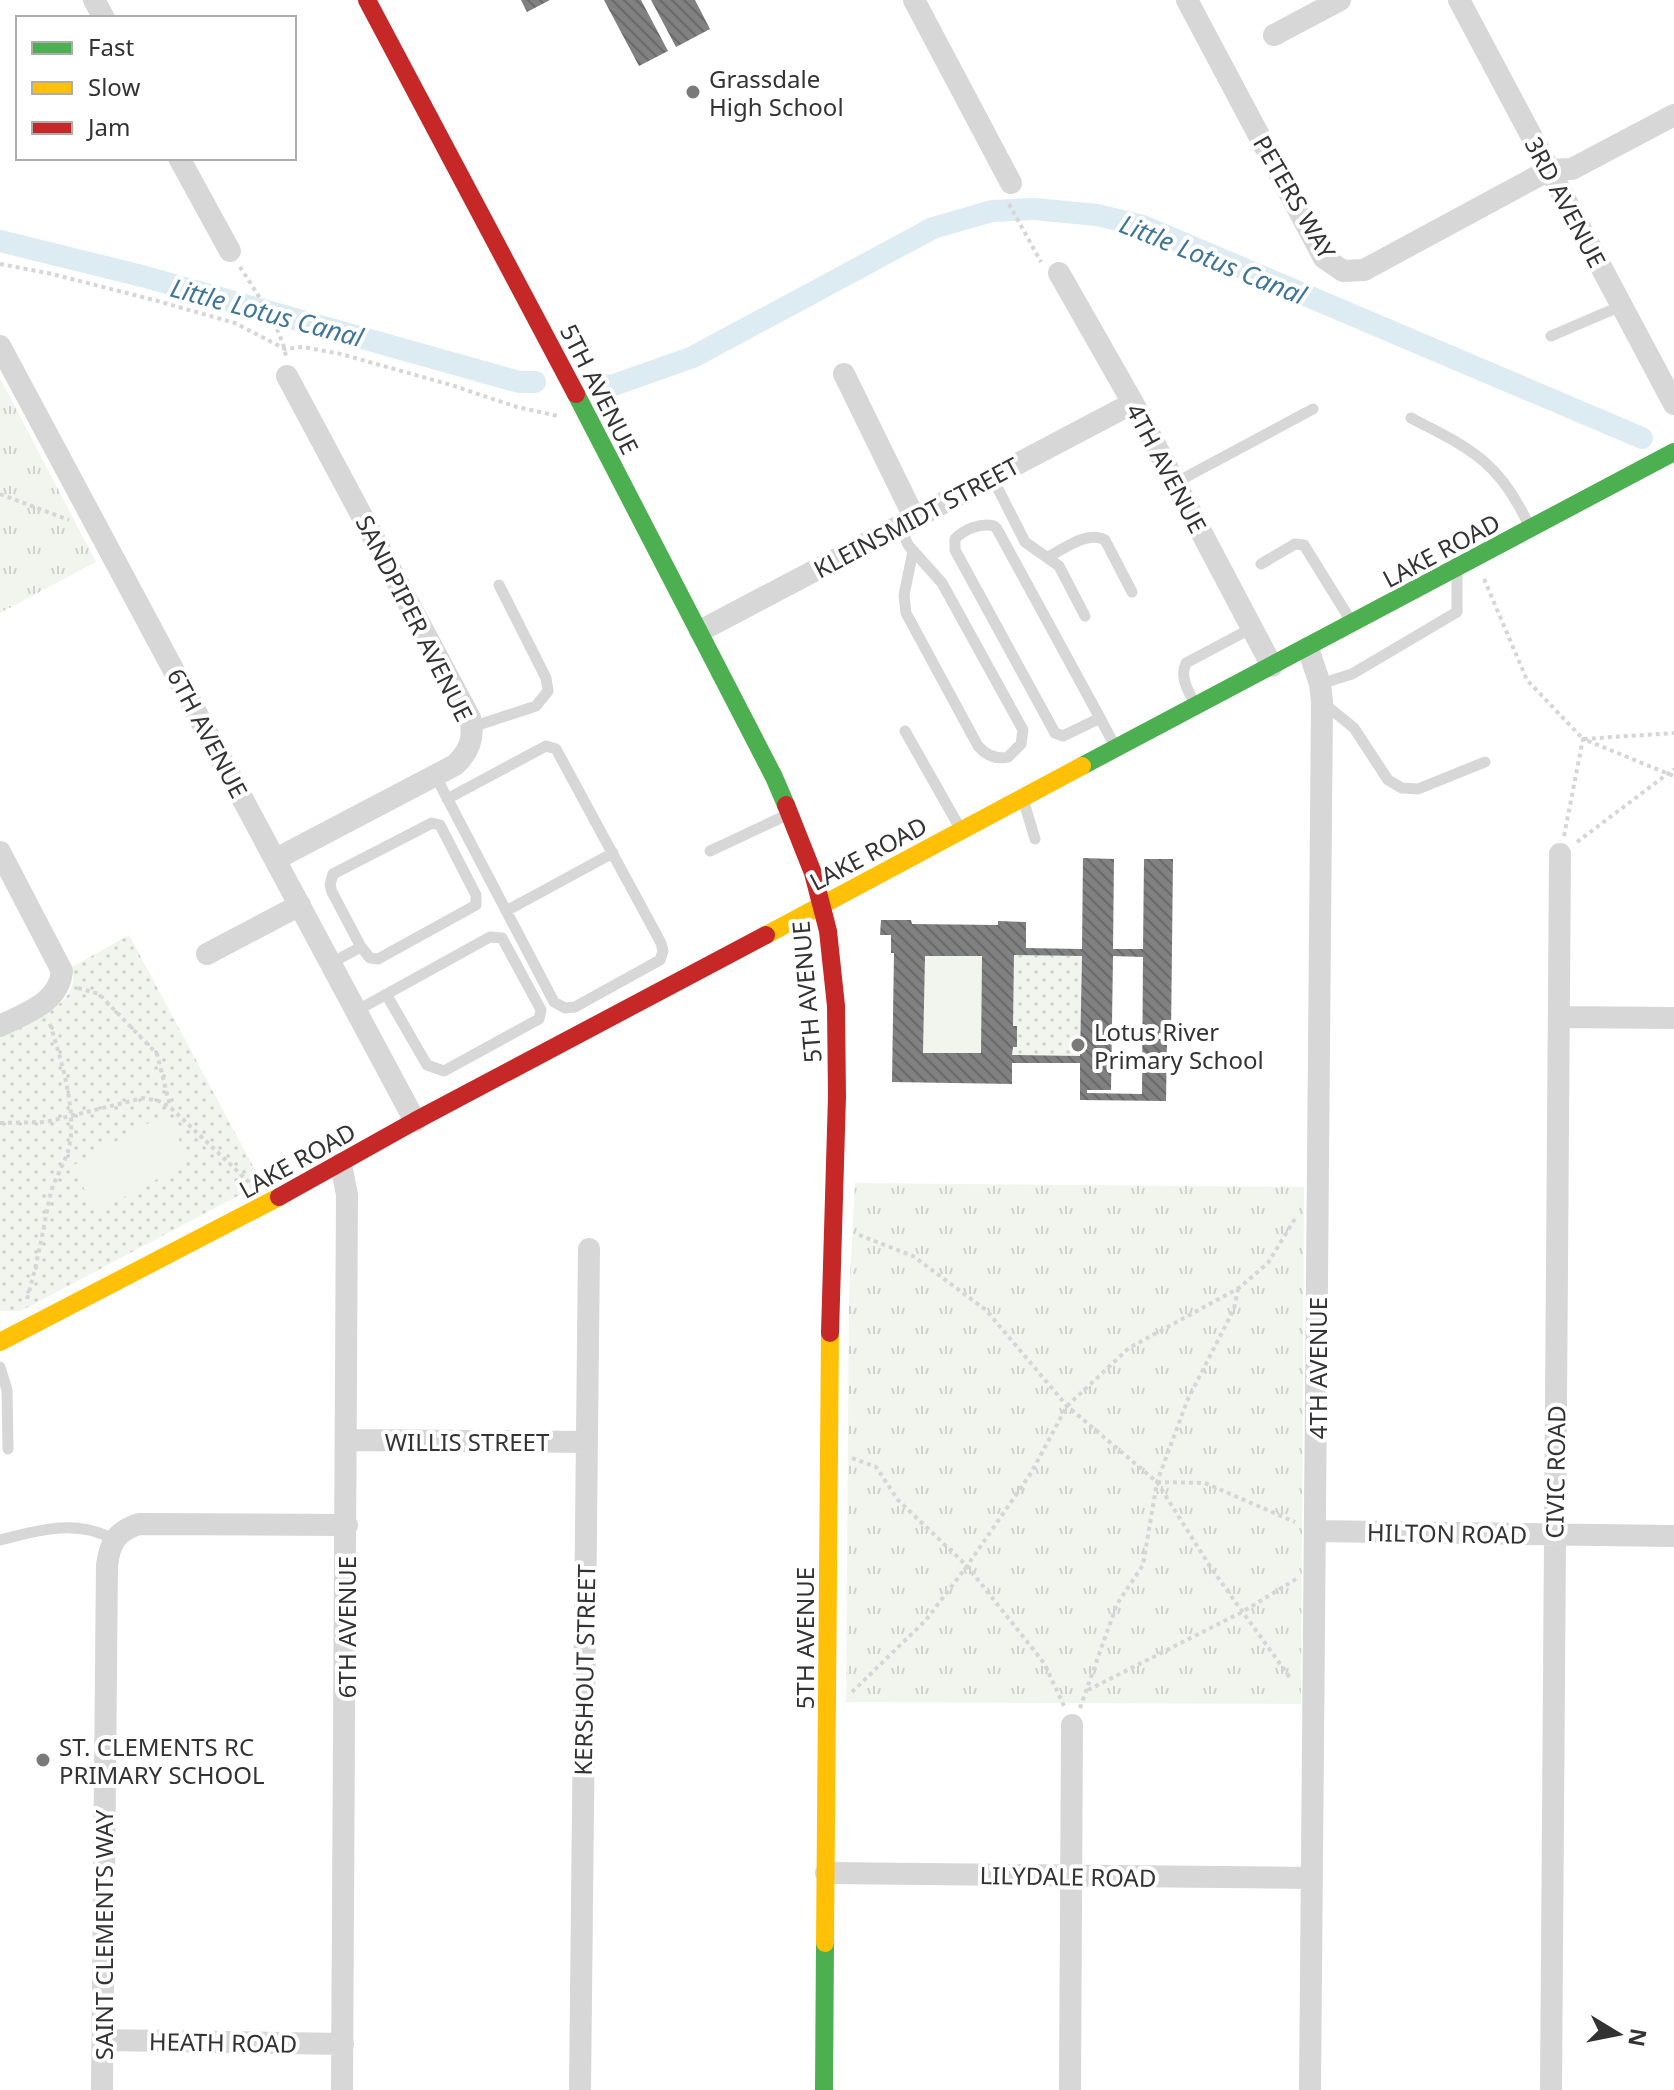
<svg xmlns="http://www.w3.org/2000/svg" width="1674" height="2090" font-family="'Noto Sans',sans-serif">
  <defs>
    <pattern id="grass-tufts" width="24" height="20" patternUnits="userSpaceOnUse" patternTransform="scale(2)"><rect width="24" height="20" fill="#f1f5ed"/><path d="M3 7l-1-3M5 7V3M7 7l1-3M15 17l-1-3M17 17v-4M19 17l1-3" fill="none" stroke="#cfd2cc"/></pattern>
    <pattern id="park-dots" width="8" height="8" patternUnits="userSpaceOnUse" patternTransform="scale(2)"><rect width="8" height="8" fill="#f1f5ed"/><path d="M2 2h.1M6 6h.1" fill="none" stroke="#cfd2cc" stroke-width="1.8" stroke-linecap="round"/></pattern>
    <pattern id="building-back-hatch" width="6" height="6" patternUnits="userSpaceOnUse" patternTransform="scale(2)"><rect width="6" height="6" fill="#818181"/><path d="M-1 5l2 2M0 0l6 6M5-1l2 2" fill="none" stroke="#6a6a6a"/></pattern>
  </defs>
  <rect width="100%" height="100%" fill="#fff"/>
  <path fill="url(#grass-tufts)" d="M 0,378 L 96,562 L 0,613 Z
    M 855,1183 L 1304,1187 L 1301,1704 L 846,1702 L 849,1299 Z"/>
  <path fill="url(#park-dots)" d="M 129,935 L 262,1183 L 21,1311 L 0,1311 L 0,1036 C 28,1021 83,1006 72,967 Z
    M 1014,955 L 1082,956 L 1080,1056 L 1012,1055 L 1013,1047 L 1017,1046 L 1017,1026 L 1013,1026 Z"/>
  <path fill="#f1f5ed" d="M 925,956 L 982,956 L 981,1053 L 923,1053 Z
    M 165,1114 L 190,1161 L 97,1212 L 72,1166 Z"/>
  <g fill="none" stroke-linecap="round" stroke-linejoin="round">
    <path stroke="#ddebf3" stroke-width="22" d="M 0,241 L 142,276 L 519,382 L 535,382
      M 604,385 L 611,386 L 693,357 L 933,228 L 992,211 L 1035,209 L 1097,215 L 1143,226 L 1642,438"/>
  </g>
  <path fill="url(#building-back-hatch)" fill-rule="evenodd" d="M 521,0 L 550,0 L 527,12 Z
    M 604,0 L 641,0 L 668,51 L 639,66 Z
    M 651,0 L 695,0 L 710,29 L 676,47 Z
    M 1083,858 L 1114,859 L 1113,949 L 1143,949 L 1144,859 L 1173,859 L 1171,1034 L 1159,1033 L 1159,1039 L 1167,1039 L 1166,1101 L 1080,1100 L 1080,1063 L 1012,1063 L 1012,1084 L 892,1082 L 894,953 L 891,953 L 891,935 L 880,935 L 881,920 L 911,920 L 912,924 L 998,925 L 998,921 L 1026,922 L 1026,948 L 1082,949 ZM 1014,955 L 1082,956 L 1080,1056 L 1012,1055 L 1013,1047 L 1017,1047 L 1017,1026 L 1013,1026 ZM 925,956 L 982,956 L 981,1053 L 923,1053 ZM 1113,956 L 1143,957 L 1142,1094 L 1087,1093 L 1087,1090 L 1111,1090 Z"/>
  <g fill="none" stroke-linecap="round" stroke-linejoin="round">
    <path stroke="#d6d6d6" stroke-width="4" stroke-dasharray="4 4" stroke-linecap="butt" d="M 1009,204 L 1041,262
      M 0,264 L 52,274 L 154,300 L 235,323 L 285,349 L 303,347 L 341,354 L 451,385 L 517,407 L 558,416
      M 240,267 C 254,289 284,332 286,358
      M 0,494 L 69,520
      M 1484,579 L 1527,680 L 1583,739 L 1674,733
      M 1564,836 L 1583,739 L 1674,776
      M 1577,842 L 1674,769
      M 78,988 L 99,994 L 157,1054 L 170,1106
      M 0,1123 L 46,1122 L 143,1098 L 159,1101 L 171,1108 L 253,1186
      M 859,1235 L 913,1256 L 986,1310 L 1067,1406 L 1157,1482 L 1211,1568 L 1291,1679
      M 27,1299 C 37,1265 43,1231 50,1196 C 54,1178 67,1161 70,1143 C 76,1106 60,1056 49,1021
      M 852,1458 L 876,1467 L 898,1500 L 967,1566 L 1044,1663 L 1065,1708
      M 1157,1482 L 1205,1483 L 1295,1522
      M 1088,1690 L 1244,1611 L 1296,1579
      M 852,1692 L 926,1620 L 967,1566 L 1031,1473 L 1067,1406 L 1129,1348 L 1239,1288 L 1268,1263 L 1296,1217
      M 1080,1708 L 1117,1604 L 1143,1565 L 1157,1482 L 1187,1401 L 1234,1309 L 1238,1289"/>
    <path stroke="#d7d7d7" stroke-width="11" d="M 1551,336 L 1621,306
      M 1411,418 C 1472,449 1501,463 1530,528
      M 992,477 L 1025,542 L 1059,566 L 1085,616
      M 1175,483 L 1313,409
      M 900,525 L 908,545 L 942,583 L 1023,730 L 1021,744 L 1008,757 C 995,760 986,755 978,746 L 906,613 L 904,595 L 913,551
      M 1048,557 C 1064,549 1088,530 1105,540 L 1132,592
      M 1261,564 L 1295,544 L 1304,545 L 1351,621
      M 1320,684 L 1352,674 L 1457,612 L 1457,572
      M 1322,702 L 1354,728 L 1388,780 L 1402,788 L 1418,789 L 1485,762
      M 1196,706 C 1189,692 1179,678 1186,663 L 1252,628
      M 1100,718 L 1063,736 L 1055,733 L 955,550 L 955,539 C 963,530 981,522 994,526 L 997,529 L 1100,718 L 1116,748
      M 472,727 L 536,706 L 548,691 L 546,678 L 499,585
      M 905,731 L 960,828
      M 435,775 L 554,1002 L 565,1008 L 575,1007 L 660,960 L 663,951 L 661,943 L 556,749 L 546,746 L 447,799
      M 1023,799 L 1035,839
      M 710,851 L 789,814
      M 506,911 L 613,853
      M 331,963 L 361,947 L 332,892 L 330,885 L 333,874 L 432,823 L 440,825 L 476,895 L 476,905 L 378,959 L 370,958 L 361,947
      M 356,1011 L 490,937 L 502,938 L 541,1010 L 539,1019 L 444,1071 L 427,1065 L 386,994
      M 0,1367 L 7,1390 L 8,1449
      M 0,1540 C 39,1530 76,1519 113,1539"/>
    <path stroke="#d7d7d7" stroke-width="22" d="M 94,0 L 104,18
      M 914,0 L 1011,183
      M 1187,0 L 1324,258 L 1343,271 L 1364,270 L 1549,170 L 1572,169 L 1674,115
      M 1459,0 L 1674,404
      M 1274,35 L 1340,0
      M 179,158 L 230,251
      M 1059,273 L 1133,403 L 1272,666
      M 0,346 L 415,1121
      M 844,374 L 914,517
      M 700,631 L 1133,403
      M 1308,648 L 1320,684 L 1322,701 L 1310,2090
      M 0,852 L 62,971 C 59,1003 26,1013 0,1026
      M 276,859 L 455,765 C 469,752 475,738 470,718 L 287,376
      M 207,954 L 300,905
      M 1561,1017 L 1674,1018
      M 341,1164 L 347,1195 L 342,2090
      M 347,1440 L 587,1442
      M 1315,1531 L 1674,1536
      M 826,1873 L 1311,1878
      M 103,2040 L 343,2044
      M 102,2090 L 107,1565 C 110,1542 117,1531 139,1524 L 347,1525
      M 580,2090 L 589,1249
      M 1070,2090 L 1072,1725
      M 1551,2090 L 1560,854"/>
    <path stroke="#4caf50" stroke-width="18" d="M 576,394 L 774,777 L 786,805
      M 1082,766 L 1674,452
      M 824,2090 L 825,1943"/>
    <path stroke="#ffc107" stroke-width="18" d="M 766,935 L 1082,766
      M 0,1342 L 279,1197
      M 825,1943 L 830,1333"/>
    <path stroke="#c62828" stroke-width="18" d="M 367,0 L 576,394
      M 786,805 L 813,873 L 828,931 L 836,1006 L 837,1096 L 830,1333
      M 279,1197 L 415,1121 L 766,935"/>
  </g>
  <g fill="#7a7a7a" stroke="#fff" stroke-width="3">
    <circle cx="693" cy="92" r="8"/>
    <circle cx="1078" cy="1045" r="8"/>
    <circle cx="43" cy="1760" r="8"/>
  </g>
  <g text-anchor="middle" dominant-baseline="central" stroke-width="8" stroke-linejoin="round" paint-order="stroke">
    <g font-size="24" fill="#333" stroke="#fff" text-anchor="start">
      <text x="709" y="78">Grassdale<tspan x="709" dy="28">High School</tspan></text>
      <text x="1094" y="1031">Lotus River<tspan x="1094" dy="28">Primary School</tspan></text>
      <text x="59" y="1746">ST. CLEMENTS RC<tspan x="59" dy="28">PRIMARY SCHOOL</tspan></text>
    </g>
    <g font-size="24" fill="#333" stroke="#fff">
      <text transform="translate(1295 197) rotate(60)">PETERS WAY</text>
      <text transform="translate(1566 202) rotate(62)">3RD AVENUE</text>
      <text transform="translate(600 389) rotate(63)">5TH AVENUE</text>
      <text transform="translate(1167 468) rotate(62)">4TH AVENUE</text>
      <text transform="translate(916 517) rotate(-28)">KLEINSMIDT STREET</text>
      <text transform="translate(1441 550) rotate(-28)">LAKE ROAD</text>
      <text transform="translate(415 618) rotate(63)">SANDPIPER AVENUE</text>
      <text transform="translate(208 733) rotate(62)">6TH AVENUE</text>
      <text transform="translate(868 853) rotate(-28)">LAKE ROAD</text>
      <text transform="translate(806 992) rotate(-95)">5TH AVENUE</text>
      <text transform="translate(297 1160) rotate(-29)">LAKE ROAD</text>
      <text transform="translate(1317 1368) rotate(-90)">4TH AVENUE</text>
      <text x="467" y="1441">WILLIS STREET</text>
      <text transform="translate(1555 1472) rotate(-89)">CIVIC ROAD</text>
      <text transform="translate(1447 1533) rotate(1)">HILTON ROAD</text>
      <text transform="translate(346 1627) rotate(-90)">6TH AVENUE</text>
      <text transform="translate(804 1638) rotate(-90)">5TH AVENUE</text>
      <text transform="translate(584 1670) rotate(-89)">KERSHOUT STREET</text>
      <text transform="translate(1068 1876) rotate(1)">LILYDALE ROAD</text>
      <text transform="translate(103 1935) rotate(-90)">SAINT CLEMENTS WAY</text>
      <text transform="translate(223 2042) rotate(1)">HEATH ROAD</text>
    </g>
    <g font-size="26" font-style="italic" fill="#3f7597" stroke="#fff">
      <text transform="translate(1213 259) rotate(22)">Little Lotus Canal</text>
      <text transform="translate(267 312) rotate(15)">Little Lotus Canal</text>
    </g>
  </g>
  <rect x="16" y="16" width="280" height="144" fill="#ffffff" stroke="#adadad" stroke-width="2"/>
  <rect x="32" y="42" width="40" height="12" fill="#4caf50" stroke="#adadad" stroke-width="2"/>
  <text x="88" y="56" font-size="24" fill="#333333">Fast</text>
  <rect x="32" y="82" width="40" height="12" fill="#ffc107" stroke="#adadad" stroke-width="2"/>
  <text x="88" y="96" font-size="24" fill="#333333">Slow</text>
  <rect x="32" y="122" width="40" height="12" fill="#c62828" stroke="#adadad" stroke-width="2"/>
  <text x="88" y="136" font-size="24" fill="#333333">Jam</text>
  <g transform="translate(1618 2034) rotate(100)" stroke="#ffffff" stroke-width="6" paint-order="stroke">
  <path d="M0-6L14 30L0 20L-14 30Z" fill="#333333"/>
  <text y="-12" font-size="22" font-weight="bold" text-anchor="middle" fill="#333333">N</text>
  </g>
</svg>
